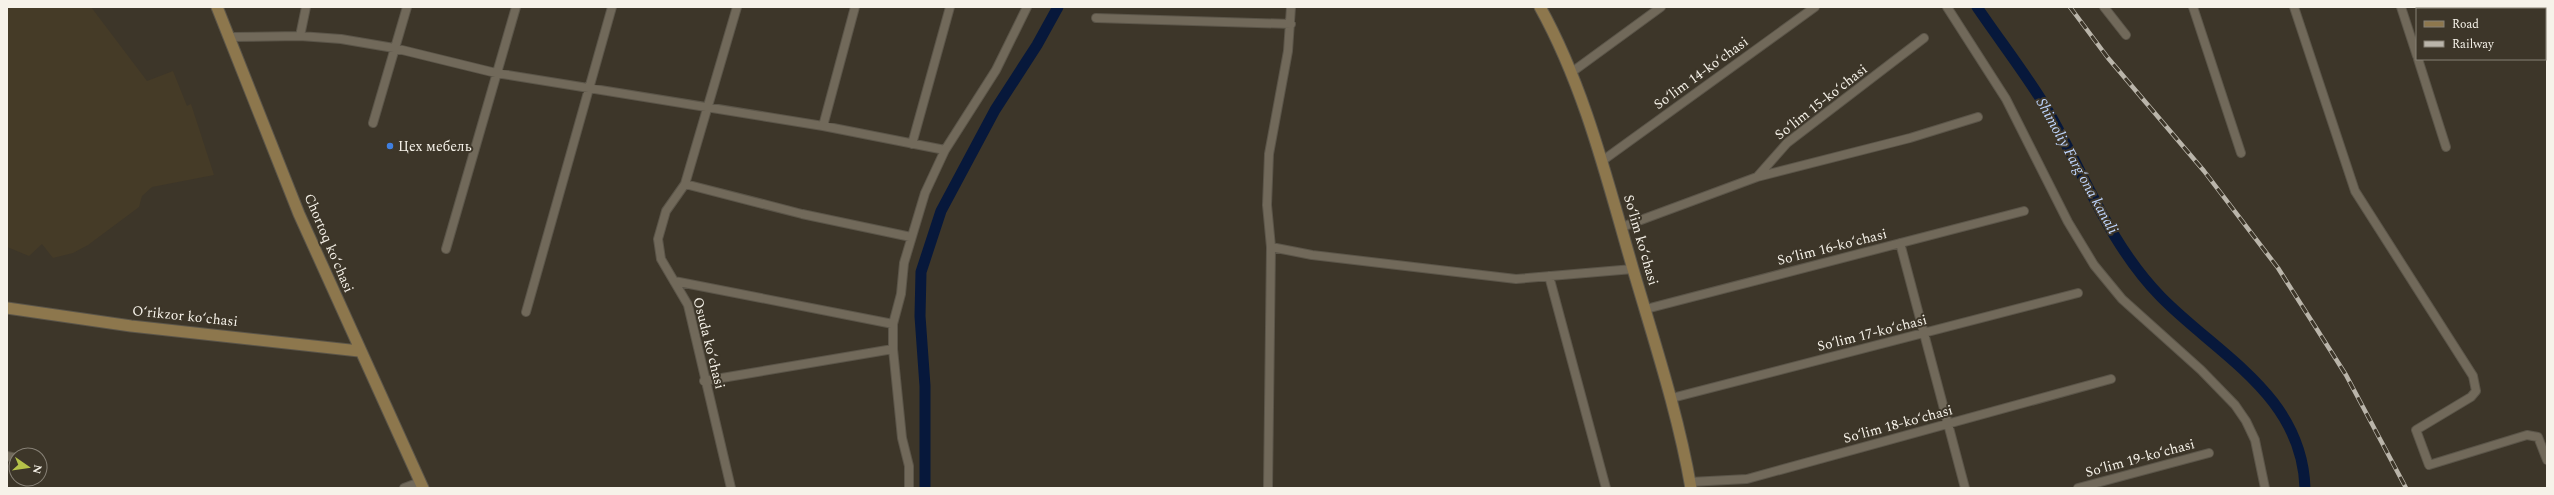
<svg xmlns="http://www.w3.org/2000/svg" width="2554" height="495" font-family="Spectral,serif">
  <rect width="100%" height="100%" fill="#3d3629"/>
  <path fill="#453b27" d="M 7,7 L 91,7 L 147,81 L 173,71 L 187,106 L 191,104 L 214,175 L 152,187 L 142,196 L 139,207 L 88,245 L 73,253 L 53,258 L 42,244 L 29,256 L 7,247 Z"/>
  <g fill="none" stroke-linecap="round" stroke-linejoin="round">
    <path stroke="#07183b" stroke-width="11" d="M 1977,7 C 1998,38 2022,69 2042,101 C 2082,166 2106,241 2161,297 C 2218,355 2302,395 2305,488
      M 925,488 L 925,386 L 920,316 L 921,272 L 941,211 L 995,110 L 1037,45 L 1058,7"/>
    <defs>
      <path id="street" d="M 1947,7 L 2006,99 L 2068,222 L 2094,265 L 2122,299 L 2201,370 L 2235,405 L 2246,421 L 2255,440 L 2265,488
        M 2104,7 L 2126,35
        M 2193,7 L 2241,153
        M 2294,7 L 2355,191 L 2473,376 L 2476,391 L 2471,397 L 2416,430 L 2429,465 L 2527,435 L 2538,437 L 2547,460
        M 2401,7 L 2417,56
        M 2536,7 L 2536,9
        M 1096,18 L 1291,24
        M 2545,35 L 2547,41
        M 300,36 L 306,7
        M 230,37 L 300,36 L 341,39 L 394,48 L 496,73 L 823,126 L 945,150
        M 2418,59 L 2446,147
        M 1572,72 L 1661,7
        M 373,123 L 407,7
        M 823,126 L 855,7
        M 912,144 L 950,7
        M 1602,161 L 1815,7
        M 1757,177 L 1787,143 L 1924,38
        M 685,184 L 802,214 L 911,237
        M 1622,227 L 1757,177 L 1910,138 L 1978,117
        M 1900,243 L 1965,488
        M 1271,247 L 1267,205 L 1269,154 L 1288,51 L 1291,7
        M 446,249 L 516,7
        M 1549,276 L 1606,488
        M 674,281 L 893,324
        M 1646,309 L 2024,211
        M 526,312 L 612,7
        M 704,381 L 893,349
        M 1672,398 L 2078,293
        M 7,456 L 16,458
        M 1690,482 L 1747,479 L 2111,379
        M 404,488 L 420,482
        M 731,488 L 688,305 L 661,259 L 658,239 L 666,211 L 685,184 L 737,7
        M 909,488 L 909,466 L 902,438 L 893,349 L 893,324 L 901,294 L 904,263 L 925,193 L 945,150 L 996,70 L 1027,7
        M 1268,488 L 1271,247 L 1312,255 L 1516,279 L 1633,269
        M 2078,488 L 2209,453"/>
      <path id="secondary" d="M 217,7 L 299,214 L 423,488
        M 1540,7 C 1585,88 1607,180 1633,269 C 1654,341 1678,413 1691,488
        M 7,308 L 131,326 L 359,351"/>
    </defs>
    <use href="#street" stroke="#5b5549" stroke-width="10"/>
    <use href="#secondary" stroke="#5b5549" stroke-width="13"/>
    <use href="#street" stroke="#71695a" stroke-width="8"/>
    <use href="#secondary" stroke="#8d774d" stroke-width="11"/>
    <defs>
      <path id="rail" d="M 2070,7 L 2108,58 L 2204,171 L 2278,268 L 2346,375 L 2406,488"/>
    </defs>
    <use href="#rail" stroke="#bab5aa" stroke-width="4.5"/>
    <use href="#rail" stroke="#3d3629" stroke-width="3" stroke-dasharray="9" stroke-linecap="butt"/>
  </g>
  <circle fill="#3f7fe0" stroke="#3d3629" stroke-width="1.5" cx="390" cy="146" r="4"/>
  <g text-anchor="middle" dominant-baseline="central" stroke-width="4" stroke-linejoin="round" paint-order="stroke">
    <g font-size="14" fill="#f6f2e9" stroke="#3d3629">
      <text transform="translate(1701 73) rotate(-36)">Soʻlim 14-koʻchasi</text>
      <text transform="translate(1821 102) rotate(-38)">Soʻlim 15-koʻchasi</text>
      <text transform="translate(1641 240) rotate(74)">Soʻlim koʻchasi</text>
      <text transform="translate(329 243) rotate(67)">Chortoq koʻchasi</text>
      <text transform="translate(1832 247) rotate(-14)">Soʻlim 16-koʻchasi</text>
      <text transform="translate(185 316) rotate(6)">Oʻrikzor koʻchasi</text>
      <text transform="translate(1872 333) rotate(-14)">Soʻlim 17-koʻchasi</text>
      <text transform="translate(709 343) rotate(76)">Osuda koʻchasi</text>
      <text transform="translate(1898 424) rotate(-15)">Soʻlim 18-koʻchasi</text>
      <text transform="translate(2140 458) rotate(-15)">Soʻlim 19-koʻchasi</text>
    </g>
    <g font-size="14" fill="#f6f2e9" stroke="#3d3629" text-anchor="start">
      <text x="398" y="146">Цех мебель</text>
    </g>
    <g font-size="15" font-style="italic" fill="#bfd5fd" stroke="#3d3629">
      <text transform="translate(2077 166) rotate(61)">Shimoliy Fargʻona kanali</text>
    </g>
  </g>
  <rect width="2554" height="495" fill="none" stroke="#f6f2e9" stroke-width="16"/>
  <rect x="2416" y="8" width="130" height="52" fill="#3d3629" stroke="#878176"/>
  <rect x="2424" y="21" width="20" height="6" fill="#8d774d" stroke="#878176"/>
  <text x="2452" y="28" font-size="12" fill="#f6f2e9">Road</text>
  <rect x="2424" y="41" width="20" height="6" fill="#bab5aa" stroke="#878176"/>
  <text x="2452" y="48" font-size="12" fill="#f6f2e9">Railway</text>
  <g transform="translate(28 467) rotate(103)"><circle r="19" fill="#3d3629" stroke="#878176"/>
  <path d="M0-3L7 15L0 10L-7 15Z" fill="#b5c249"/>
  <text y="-6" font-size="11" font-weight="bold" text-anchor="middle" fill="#f6f2e9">N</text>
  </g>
</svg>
